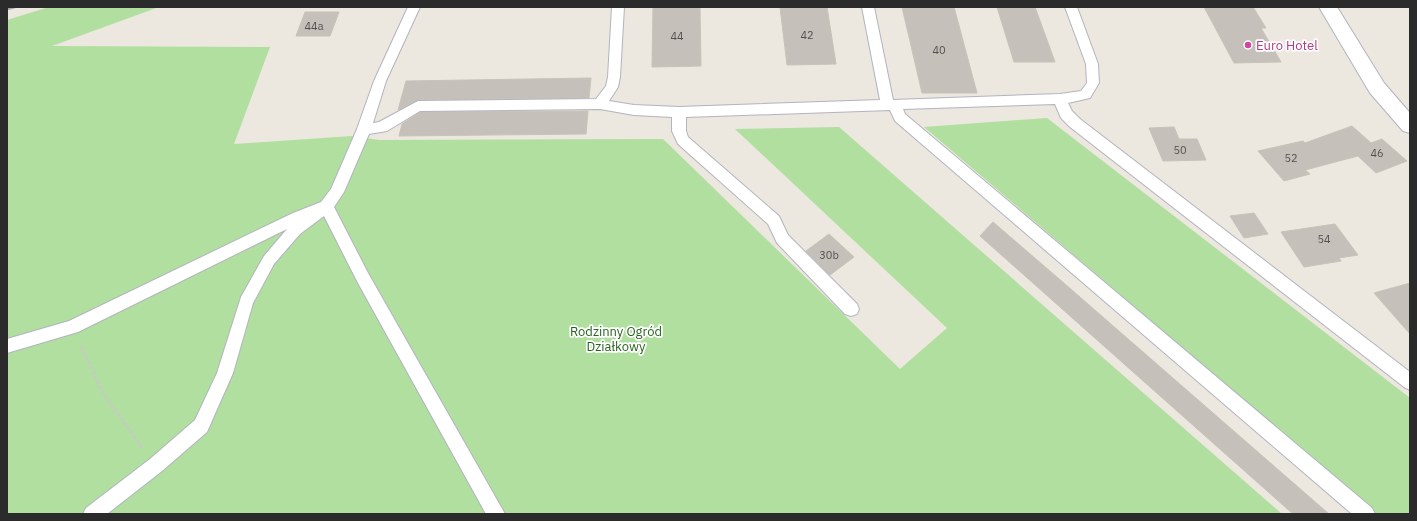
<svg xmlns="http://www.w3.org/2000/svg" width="1417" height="521" font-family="'IBM Plex Sans',sans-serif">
  <rect width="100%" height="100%" fill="#ece7df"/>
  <path fill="#b0df9f" d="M 49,7 L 159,7 L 52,46 L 270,47 L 234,144 L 352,136 L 379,140 L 663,139 L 900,369 L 947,328 L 735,129 L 839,127 L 1282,514 L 7,514 L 7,20 Z
    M 1047,118 L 1410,398 L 1410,514 L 1377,514 L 924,127 Z"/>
  <path fill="#c5c1ba" stroke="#c8c3b8" d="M 653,7 L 700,7 L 701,66 L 652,67 Z
    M 780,7 L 827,7 L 836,64 L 787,65 Z
    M 902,7 L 954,7 L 977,93 L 922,93 Z
    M 997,7 L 1035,7 L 1055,62 L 1014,62 Z
    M 1204,7 L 1253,7 L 1266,28 L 1261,28 L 1281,62 L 1234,63 Z
    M 305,12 L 339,12 L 330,36 L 296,36 Z
    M 591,78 L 589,98 L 418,100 L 398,110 L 406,81 Z
    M 588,111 L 586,134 L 399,136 L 402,124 L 420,112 Z
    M 1352,126 L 1371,143 L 1382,139 L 1407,161 L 1376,173 L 1358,156 L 1305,170 L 1310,174 L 1284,181 L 1258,151 L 1303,141 L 1305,143 Z
    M 1174,127 L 1179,139 L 1197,139 L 1206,160 L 1163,161 L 1149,128 Z
    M 1254,213 L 1268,234 L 1244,238 L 1230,216 Z
    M 993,222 L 1065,284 L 1329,514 L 1293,514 L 980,236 Z
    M 1335,224 L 1358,255 L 1339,258 L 1341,261 L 1304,267 L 1281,232 Z
    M 829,234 L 854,257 L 830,275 L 806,251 Z
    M 1410,283 L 1410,334 L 1374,293 Z"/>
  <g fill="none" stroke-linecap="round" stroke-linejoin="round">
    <defs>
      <path id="service" d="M 408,7 L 420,7 L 386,81 L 373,123 L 379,122 L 418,101 L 596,99 L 606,86 L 608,77 L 612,7 L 624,7 L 620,77 L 618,87 L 609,101 L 634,105 L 679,107 L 880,100 L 862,7 L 874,7 L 893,100 L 1060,94 L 1081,91 L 1087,83 L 1086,64 L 1065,7 L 1077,7 L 1098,64 L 1099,83 L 1090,98 L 1068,103 L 1072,111 L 1080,119 L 1410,372 L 1410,390 L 1404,387 L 1070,127 L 1061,118 L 1055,104 L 903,109 L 905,114 L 1372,508 L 1375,514 L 1352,514 L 895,121 L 890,110 L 686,117 L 686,131 L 688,137 L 779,216 L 788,235 L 857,304 L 859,309 L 857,314 L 851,316 L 845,314 L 777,243 L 768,224 L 678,144 L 672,131 L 672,117 L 634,115 L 600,109 L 420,111 L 387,131 L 369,134 L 344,192 L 334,207 L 368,273 L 505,514 L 486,514 L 358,283 L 324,216 L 300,234 L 274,264 L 253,303 L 233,373 L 207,432 L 162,471 L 107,514 L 83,514 L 86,508 L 150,459 L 195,420 L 217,373 L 241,297 L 264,256 L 287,229 L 78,332 L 7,353 L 7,339 L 69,321 L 293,213 L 321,202 L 331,189 L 357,129 L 374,81 Z"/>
      <path id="minor" d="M 1319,7 L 1337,7 L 1384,83 L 1410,113 L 1410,133 L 1403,131 L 1370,93 Z"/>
    </defs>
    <use href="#service" stroke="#b2b4be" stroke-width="2"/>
    <use href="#minor" stroke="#b2b4be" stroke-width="2"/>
    <path stroke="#c8c8c8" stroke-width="2.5" stroke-dasharray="3.5 2" stroke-linecap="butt" d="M 81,346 L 103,394 L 142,447"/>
    <use href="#service" fill="#fff" fill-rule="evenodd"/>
    <use href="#minor" fill="#fff" fill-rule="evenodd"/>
    <path stroke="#a1a3b4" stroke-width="2.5" d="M 7,9 L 15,7"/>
  </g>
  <circle fill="#d1479c" stroke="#fff" stroke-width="1.5" cx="1248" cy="45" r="4"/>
  <g text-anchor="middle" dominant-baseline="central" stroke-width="3.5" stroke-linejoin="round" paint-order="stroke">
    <g font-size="11" fill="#52504f">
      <text x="314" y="26">44a</text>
      <text x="807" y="35">42</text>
      <text x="677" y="36">44</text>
      <text x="939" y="50">40</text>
      <text x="1180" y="150">50</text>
      <text x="1377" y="153">46</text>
      <text x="1291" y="158">52</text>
      <text x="1324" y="239">54</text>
      <text x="829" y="255">30b</text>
    </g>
    <g font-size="13" fill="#b23c85" stroke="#fff" text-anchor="start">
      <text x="1256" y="45">Euro Hotel</text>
    </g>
    <g font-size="13" fill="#29641f" stroke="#fff">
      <text x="616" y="331">Rodzinny Ogród<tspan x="616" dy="15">Działkowy</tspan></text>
    </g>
  </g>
  <rect width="1417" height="521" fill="none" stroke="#2b2b2b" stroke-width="16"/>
</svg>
